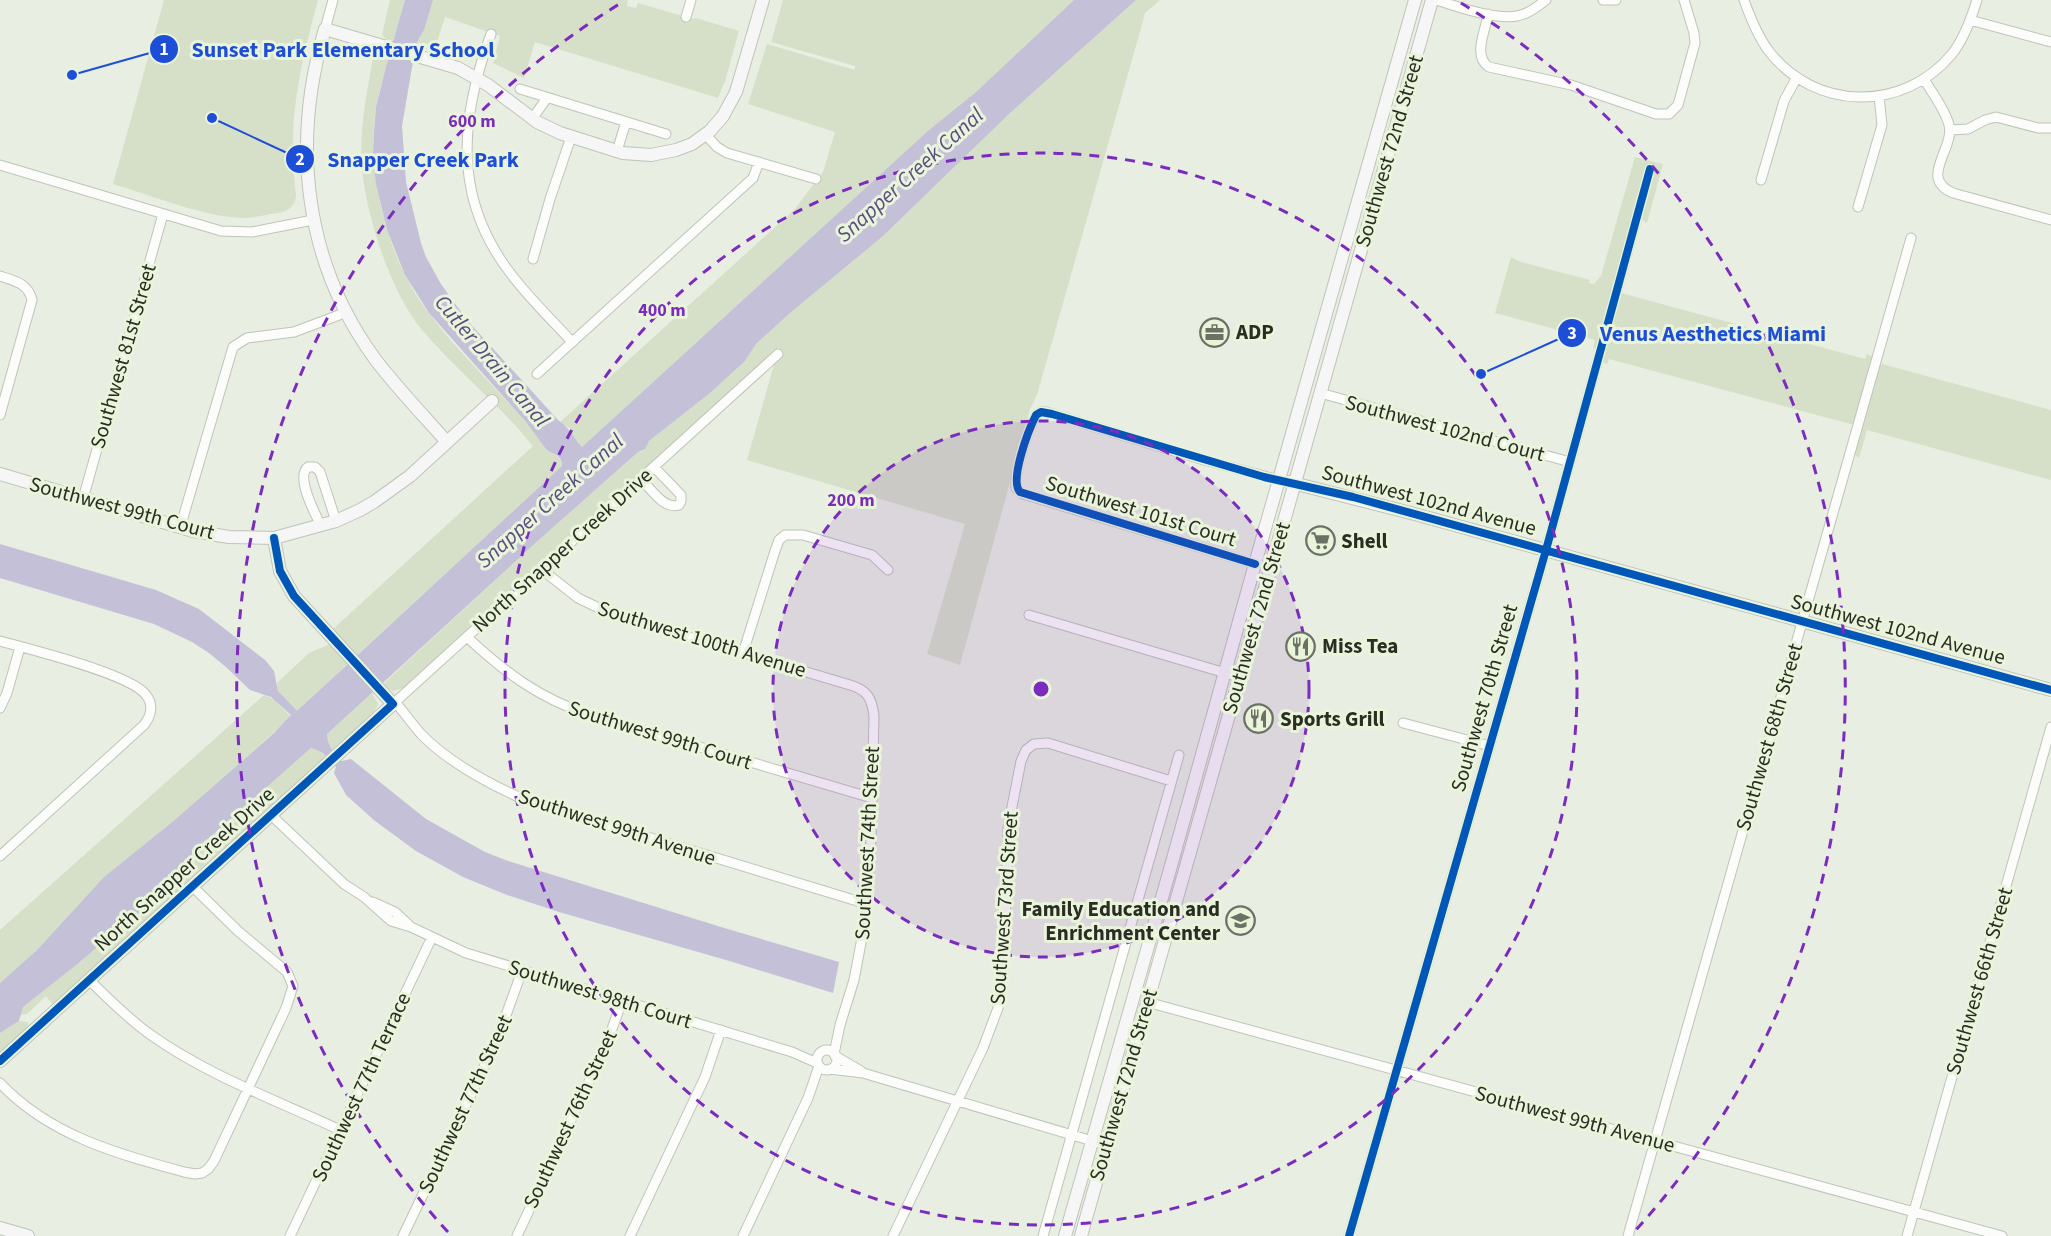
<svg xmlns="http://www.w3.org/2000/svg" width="2051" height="1236" font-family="'Source Sans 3',sans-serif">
  <rect width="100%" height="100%" fill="#e8eee1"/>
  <path fill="#d6e0c8" d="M 164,0 L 318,0 C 299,70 287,123 296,195 C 295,210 283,213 270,214 C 262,216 254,217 247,218 C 208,219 151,195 113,184 Z
    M 390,0 L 405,0 L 394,42 L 386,39 L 382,35 Z
    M 433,0 L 628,0 L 627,6 L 636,8 L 638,3 L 693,19 L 696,18 L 739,31 L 725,81 L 718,98 L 535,42 L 524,78 L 493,63 L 500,36 L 445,17 L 435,48 L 424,50 L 416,48 L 416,44 L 424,30 Z
    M 783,0 L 1074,0 L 976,92 L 929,130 L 582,447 L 572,435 L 570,428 L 560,422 L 794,210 L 823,172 L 835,132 L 748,104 L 767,44 L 855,70 L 855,66 L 771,42 Z
    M 1136,0 L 1160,0 L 1145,13 L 1143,21 L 1037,395 L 1030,409 L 960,665 L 927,654 L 965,524 L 747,460 L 779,347 L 404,688 L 392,691 L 382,685 L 541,538 L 638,452 L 642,451 L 649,441 L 710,393 L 745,361 L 756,344 L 790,313 L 882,237 L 1009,114 Z
    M 382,54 L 390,55 C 385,73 379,90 376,108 C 366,175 387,258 428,312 C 454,347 487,379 516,411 C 527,423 536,435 545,447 C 551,454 561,454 562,466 L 357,655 L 354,652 L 353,653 L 332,630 L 533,446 C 499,404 457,371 422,330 C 391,293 366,216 362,168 C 359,132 366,96 373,59 Z
    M 1635,157 L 1663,164 L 1647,223 L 1642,219 L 1655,171 L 1653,168 L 1598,348 L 1593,348 L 1595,340 L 1495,313 L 1511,257 L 1521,262 L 1590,280 L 1589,283 L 1594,284 L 1601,276 Z
    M 1621,293 L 1865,359 L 1867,354 L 1873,357 L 1854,425 L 1609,359 L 1607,364 L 1602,362 Z
    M 1882,364 L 2051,410 L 2051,480 L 1867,430 L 1859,458 L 1854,454 L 1878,368 Z
    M 330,644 L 347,664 L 297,712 L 278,691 L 277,683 L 309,653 Z
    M 372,693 L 378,704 C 375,716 341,745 331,750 L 327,743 L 327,734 Z
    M 264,695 L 275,700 L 291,717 L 171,823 L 104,877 L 37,950 L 0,983 L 0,930 Z
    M 311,748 L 315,748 L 326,756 L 314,769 L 53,1005 L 46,996 L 27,1014 L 20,1015 L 23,1007 L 75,966 L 135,915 L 159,901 L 177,881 L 190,861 L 194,849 L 219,830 L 222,830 L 225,828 L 225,824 Z
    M 19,1021 L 28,1022 L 29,1027 L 0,1054 L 0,1033 Z"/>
  <path fill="#c3c0d7" d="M 405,0 L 433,0 L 424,30 L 416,44 L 402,126 L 406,182 L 421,243 L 426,257 L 441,284 L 466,319 L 558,420 C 570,428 572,436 582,447 L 929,130 L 976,92 L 1074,0 L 1136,0 L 1009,114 L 882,237 L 790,313 L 756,344 L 745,361 L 710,393 L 649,441 L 645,449 L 638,452 L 541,538 L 327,734 C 327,746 334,753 342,761 L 351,759 L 426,819 L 485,852 L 508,861 L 721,927 L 839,962 L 833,993 L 726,960 L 559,912 L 507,895 L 463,877 L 416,851 L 375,821 L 346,795 L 334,773 L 336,767 C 330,758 321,750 311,748 L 225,824 L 224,830 L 219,830 L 194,849 L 190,861 L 177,881 L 159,901 L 135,915 L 75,966 L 23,1007 L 19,1021 L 0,1033 L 0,983 L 37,950 L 104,877 L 171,823 L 274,733 L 291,715 L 271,697 L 250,690 L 226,667 L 209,653 L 192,642 L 154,624 L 0,578 L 0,544 L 156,590 L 199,609 L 265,660 L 274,671 L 278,691 L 297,711 L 562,466 C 562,454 553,455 546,449 L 526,422 L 429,313 L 405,275 L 387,230 L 376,184 L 373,157 L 374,132 L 376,107 L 385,71 Z"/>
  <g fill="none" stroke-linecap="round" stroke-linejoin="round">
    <defs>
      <path id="street" d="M 1437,0 C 1457,7 1496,20 1517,16 C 1528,14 1537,7 1546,0
        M 1603,0 L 1616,0
        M 1744,0 C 1750,17 1757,35 1768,50 C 1814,111 1903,113 1952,54 C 1964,39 1971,19 1977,0
        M 1488,14 C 1486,30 1472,56 1489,67 L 1571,85 L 1656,114 L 1669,114 L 1678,105 L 1695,43 L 1694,33 L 1684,0
        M 686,17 L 691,0
        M 1970,20 L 2051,42
        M 325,29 L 333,0
        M 491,34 C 460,118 452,198 511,274 C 529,298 552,320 572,342
        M 1924,79 C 1932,93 1945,109 1949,125 C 1955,149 1918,178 1953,193 L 2051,220
        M 520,89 L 666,134
        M 532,119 L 547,98
        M 1950,130 L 1968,129 L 1985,120 L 1996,117 L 2038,128 L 2051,128
        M 706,135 L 717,147 L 727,153 L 816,179
        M 617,151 L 626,122
        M 0,165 L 221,231 L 252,232 L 313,220
        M 1761,180 L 1784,101 L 1797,77
        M 1858,207 L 1882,125 L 1879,96
        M 533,259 L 550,199 L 571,137
        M 0,276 C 15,281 28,283 32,300 L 0,415
        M 537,374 L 753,178 L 759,162
        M 1320,393 L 1570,462
        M 641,479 C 651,489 664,510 679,505 L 681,501 L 681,495 L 654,467
        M 83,499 L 163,214
        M 321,526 C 315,513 295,477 308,467 L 315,467 L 320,472 L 336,521
        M 180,528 L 233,347 L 247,338 L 294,332 L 347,312
        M 1255,564 L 1023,494 L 1016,488 C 1015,468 1027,433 1036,415 L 1041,412 L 1046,412 L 1204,460 L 1279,480
        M 541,569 L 578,598 L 609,613 L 850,685 C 867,690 872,698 874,716 L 871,840 L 865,922 L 854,980 L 840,1025 L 834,1054
        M 1029,615 L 1239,677
        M 467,637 C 503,671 540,699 588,714 L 872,798
        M 0,641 C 29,649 131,674 146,695 C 154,705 151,716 144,725 L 0,856
        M 743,653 L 775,551 L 779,540 L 785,535 L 803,535 L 872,555 L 888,570
        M 395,702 C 404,712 412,724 421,734 C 449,763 487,783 523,799 L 867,904
        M 393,704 L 778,354
        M 0,708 L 7,693 L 20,647
        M 1403,723 L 1490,746
        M 271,815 L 344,884 L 364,897 L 391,921 L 411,927 L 466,953 L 792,1052 L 817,1063
        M 373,902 L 395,912 L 409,925
        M 89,980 C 109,999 128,1019 151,1035 C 207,1075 278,1101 340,1130
        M 1147,1002 L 2002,1236
        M817 1060a10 10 0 1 1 20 0a10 10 0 1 1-20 0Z
        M 835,1056 L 861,1071
        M 830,1069 L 863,1073 L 1106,1145
        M 0,1083 C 49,1135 117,1154 184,1172 L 195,1174 L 202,1173 L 208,1169 L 214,1161 L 286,1008 L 293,986 L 287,972 L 238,931 L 192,886
        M 290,1236 L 432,937
        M 403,1236 L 497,1040 L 522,971
        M 517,1236 L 607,1043 L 622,1001
        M 630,1236 L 705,1077 L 721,1030
        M 743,1236 L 808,1098 L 819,1066
        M 893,1236 L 983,1048 L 998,1008 L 1004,962 L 1008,827 L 1021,761 L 1026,750 L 1034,744 L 1048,743 L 1171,781
        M 1043,1236 L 1179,755
        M 1349,1236 L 1546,550 L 1650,169
        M 1628,1236 L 1911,238
        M 1907,1236 L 2051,727"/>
      <path id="secondary" d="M 447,442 C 423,415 397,388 375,359 C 304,262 291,143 325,29 L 458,68 L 488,85 L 537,122 L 560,133 L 623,153 L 651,155 L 676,150 L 692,144 L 710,131 L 723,116 L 736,92 L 763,0
        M 0,474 L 193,531 L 229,537 L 274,538 L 336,521 L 360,510 L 374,502 L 410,476 L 492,401
        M 1289,482 L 1411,513 L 2051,690
        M 0,1061 L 393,704 L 294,596 L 280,571 L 274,538
        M 0,1228 L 28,1236
        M 1065,1236 L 1169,873 L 1255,564 L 1415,0
        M 1081,1236 L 1432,0"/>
    </defs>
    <use href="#street" stroke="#bfc4b9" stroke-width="11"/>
    <use href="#secondary" stroke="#bfc4b9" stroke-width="14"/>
    <use href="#street" stroke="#fcfcfa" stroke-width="9"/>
    <use href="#secondary" stroke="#f6f6f6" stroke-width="12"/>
    <defs>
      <path id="cycleway" d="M 1255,564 L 1020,492 C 1009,480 1029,429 1036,415 L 1041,412 L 1052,414 L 1264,477 L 1353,497 L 2051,690
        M 0,1061 L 393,704 L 294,596 L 280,571 L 274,538
        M 1349,1236 L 1546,550 L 1650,169"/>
    </defs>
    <use href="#cycleway" stroke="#e9f4db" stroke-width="11"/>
    <use href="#cycleway" stroke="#0057b8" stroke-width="8"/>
  </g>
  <circle cx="1041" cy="689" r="268" fill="#7b2cbf" fill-opacity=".12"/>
  <g fill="none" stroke="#7b2cbf" stroke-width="3" stroke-dasharray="10 8">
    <circle cx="1041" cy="689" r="268"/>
    <circle cx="1041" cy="689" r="536"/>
    <path d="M448 1232A804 804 0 0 1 621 3M1461 3A804 804 0 0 1 1634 1232"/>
  </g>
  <defs>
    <symbol id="office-ring" viewBox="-11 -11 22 22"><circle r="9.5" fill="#e9f4db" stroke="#6c7166" stroke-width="1.5"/><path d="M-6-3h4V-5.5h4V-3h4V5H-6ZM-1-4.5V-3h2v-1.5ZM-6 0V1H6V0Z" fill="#6c7166"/></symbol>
    <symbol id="supermarket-ring" viewBox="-11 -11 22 22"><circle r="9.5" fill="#e9f4db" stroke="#6c7166" stroke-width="1.5"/><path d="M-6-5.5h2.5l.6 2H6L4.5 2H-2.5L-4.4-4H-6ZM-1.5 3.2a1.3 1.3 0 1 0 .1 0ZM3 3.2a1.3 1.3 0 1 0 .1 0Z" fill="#6c7166"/></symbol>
    <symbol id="restaurant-ring" viewBox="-11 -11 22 22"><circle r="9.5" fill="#e9f4db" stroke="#6c7166" stroke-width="1.5"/><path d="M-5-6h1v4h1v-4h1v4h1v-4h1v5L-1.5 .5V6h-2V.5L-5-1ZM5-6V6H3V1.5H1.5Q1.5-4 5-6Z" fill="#6c7166"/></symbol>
    <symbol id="school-ring" viewBox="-11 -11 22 22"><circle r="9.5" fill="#e9f4db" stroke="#6c7166" stroke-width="1.5"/><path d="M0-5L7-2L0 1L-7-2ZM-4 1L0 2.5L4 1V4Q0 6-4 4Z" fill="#6c7166"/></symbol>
  </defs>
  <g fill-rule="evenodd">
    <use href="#office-ring" x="1198" y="316" width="33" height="33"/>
    <use href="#supermarket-ring" x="1304" y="524" width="33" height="33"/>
    <use href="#restaurant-ring" x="1284" y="630" width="33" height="33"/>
    <use href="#restaurant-ring" x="1242" y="702" width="33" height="33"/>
    <use href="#school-ring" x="1224" y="904" width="33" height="33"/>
  </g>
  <g text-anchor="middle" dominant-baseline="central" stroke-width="6" stroke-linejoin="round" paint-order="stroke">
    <g font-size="21" fill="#292d23" stroke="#e9f4db">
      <text transform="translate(1389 151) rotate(-74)">Southwest 72nd Street</text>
      <text transform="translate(123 356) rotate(-74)">Southwest 81st Street</text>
      <text transform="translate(1445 428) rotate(15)">Southwest 102nd Court</text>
      <text transform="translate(1429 500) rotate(15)">Southwest 102nd Avenue</text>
      <text transform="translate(122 508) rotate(15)">Southwest 99th Court</text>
      <text transform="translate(1141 511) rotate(17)">Southwest 101st Court</text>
      <text transform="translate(562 550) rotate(-42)">North Snapper Creek Drive</text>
      <text transform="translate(1256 618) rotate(-74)">Southwest 72nd Street</text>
      <text transform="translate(1898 629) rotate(15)">Southwest 102nd Avenue</text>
      <text transform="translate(702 639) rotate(17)">Southwest 100th Avenue</text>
      <text transform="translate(1484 698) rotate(-74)">Southwest 70th Street</text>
      <text transform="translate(660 735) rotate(17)">Southwest 99th Court</text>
      <text transform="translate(1769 737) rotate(-74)">Southwest 68th Street</text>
      <text transform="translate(617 827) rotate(18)">Southwest 99th Avenue</text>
      <text transform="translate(867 843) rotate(-87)">Southwest 74th Street</text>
      <text transform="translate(184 869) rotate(-42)">North Snapper Creek Drive</text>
      <text transform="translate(1004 908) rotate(-86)">Southwest 73rd Street</text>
      <text transform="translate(1979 981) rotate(-74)">Southwest 66th Street</text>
      <text transform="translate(600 994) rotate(17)">Southwest 98th Court</text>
      <text transform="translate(1123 1085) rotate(-74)">Southwest 72nd Street</text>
      <text transform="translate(361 1087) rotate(-65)">Southwest 77th Terrace</text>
      <text transform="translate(465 1104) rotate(-65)">Southwest 77th Street</text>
      <text transform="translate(570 1119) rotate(-65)">Southwest 76th Street</text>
      <text transform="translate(1575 1119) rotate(15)">Southwest 99th Avenue</text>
    </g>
    <g font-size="21" font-weight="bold" fill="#292d23" stroke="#e9f4db" text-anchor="start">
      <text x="1236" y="332">ADP</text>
      <text x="1341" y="541">Shell</text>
      <text x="1322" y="646">Miss Tea</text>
      <text x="1280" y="719">Sports Grill</text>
      <text x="1220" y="909" text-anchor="end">Family Education and<tspan x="1220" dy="24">Enrichment Center</tspan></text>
    </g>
    <g font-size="22" font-style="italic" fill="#594d81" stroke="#e9f4db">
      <text transform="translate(910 175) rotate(-42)">Snapper Creek Canal</text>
      <text transform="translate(492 361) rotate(50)">Cutler Drain Canal</text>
      <text transform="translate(550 501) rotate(-42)">Snapper Creek Canal</text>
    </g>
  </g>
  <circle cx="1041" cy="689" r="9" fill="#7b2cbf" stroke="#e9f4db" stroke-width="3"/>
  <g font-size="18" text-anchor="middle" font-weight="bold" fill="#7b2cbf" stroke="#e9f4db" stroke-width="6" stroke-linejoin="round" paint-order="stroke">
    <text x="472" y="127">600 m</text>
    <text x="662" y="316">400 m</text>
    <text x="851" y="506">200 m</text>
  </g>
  <path fill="none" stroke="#1d4ed8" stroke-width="2" d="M72 75L164 49M212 118L300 159M1481 374L1572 333"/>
  <g fill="#1d4ed8" stroke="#e9f4db" stroke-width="2">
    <circle cx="72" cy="75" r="6"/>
    <circle cx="212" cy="118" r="6"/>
    <circle cx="1481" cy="374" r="6"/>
    <circle cx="164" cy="49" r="15"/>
    <circle cx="300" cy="159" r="15"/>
    <circle cx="1572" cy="333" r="15"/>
  </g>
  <g font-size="18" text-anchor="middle" font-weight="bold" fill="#fff">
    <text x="164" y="55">1</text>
    <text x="300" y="165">2</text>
    <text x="1572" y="339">3</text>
  </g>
  <g font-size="22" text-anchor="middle" font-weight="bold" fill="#1d4ed8" stroke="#e9f4db" stroke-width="6" stroke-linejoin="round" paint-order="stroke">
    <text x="343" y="57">Sunset Park Elementary School</text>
    <text x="423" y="167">Snapper Creek Park</text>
    <text x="1713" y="341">Venus Aesthetics Miami</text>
  </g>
</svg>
